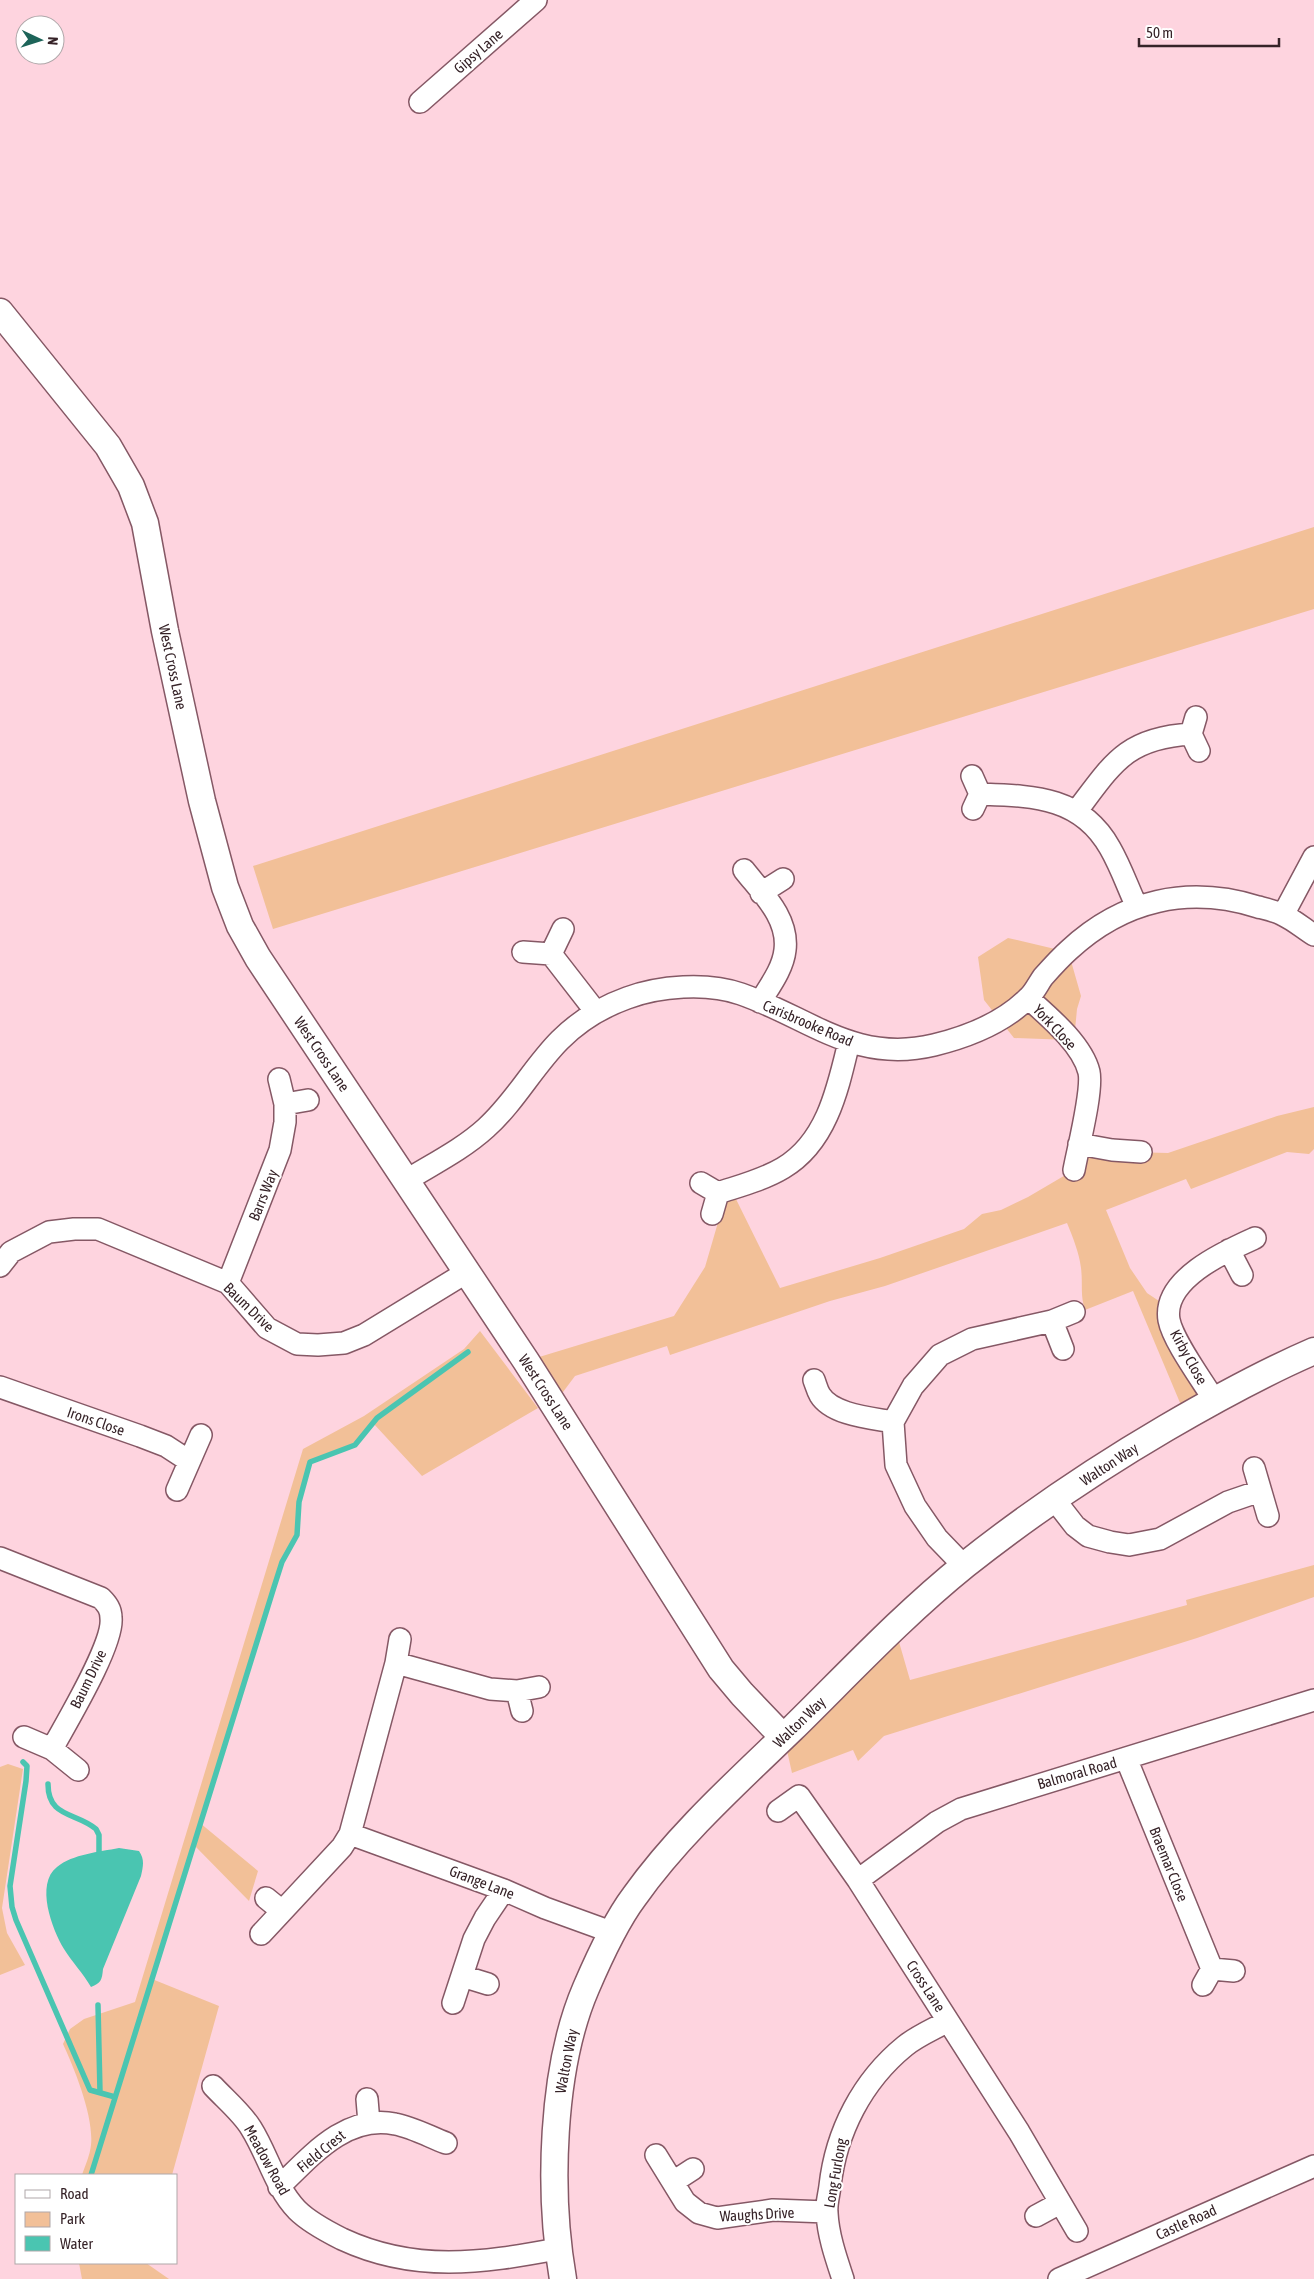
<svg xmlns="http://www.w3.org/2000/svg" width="1314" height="2279" font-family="'Asap Condensed',sans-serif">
  <rect width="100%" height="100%" fill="#fed4df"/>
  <path fill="#f2c098" d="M 1314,527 L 1314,609 L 273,929 L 253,866 Z
    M 1008,938 L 1055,949 L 1071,961 L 1081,996 L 1077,1009 L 1075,1030 L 1070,1040 L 1014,1038 L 984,1000 L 978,957 Z
    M 1314,1107 L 1314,1149 L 1309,1154 L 1287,1152 L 1191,1189 L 1186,1179 L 1106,1210 L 1130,1268 L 1147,1293 L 1168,1307 L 1214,1400 L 1186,1417 L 1133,1291 L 1085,1310 C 1080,1295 1083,1284 1081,1268 C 1079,1252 1073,1238 1067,1223 L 885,1286 L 830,1301 L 670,1355 L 667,1346 L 575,1376 L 554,1404 L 526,1361 L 674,1316 L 705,1267 L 719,1219 L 731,1189 L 780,1288 L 880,1258 L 964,1229 L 982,1214 L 1001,1210 L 1028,1197 L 1074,1170 L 1079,1144 L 1129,1152 L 1168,1153 L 1277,1116 Z
    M 480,1331 L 538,1408 L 422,1476 L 373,1423 L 355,1445 L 310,1462 L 299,1502 L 297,1535 L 282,1562 L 200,1823 L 258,1871 L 249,1901 L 194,1845 L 152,1979 L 219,2006 L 172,2175 L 82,2175 C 85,2166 90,2155 91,2145 C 94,2117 75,2070 63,2044 L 70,2029 L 84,2019 L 135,2002 L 303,1449 L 364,1416 L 464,1349 Z
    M 1314,1565 L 1314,1597 L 1197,1638 L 884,1736 L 858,1761 L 853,1750 L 792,1773 L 784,1737 L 895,1628 L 910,1680 L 1187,1605 L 1186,1600 Z
    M 8,1764 L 23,1769 L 2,1908 L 7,1933 L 25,1965 L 0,1975 L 0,1767 Z
    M 79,2263 L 146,2263 L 169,2279 L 82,2279 Z"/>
  <path fill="#4ac5b1" d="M 119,1848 L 139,1851 C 145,1860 143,1866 141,1876 L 103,1969 C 102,1980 101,1983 91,1987 C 83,1973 72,1962 64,1949 C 52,1929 35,1884 57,1867 C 73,1854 99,1852 119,1848 Z"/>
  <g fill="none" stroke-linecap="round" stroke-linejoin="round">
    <path stroke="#4ac5b1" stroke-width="5.5" d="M 23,1762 L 27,1766 L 26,1781 L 10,1886 L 12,1907 L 16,1920 L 90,2090 L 115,2097
      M 48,1784 C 48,1818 76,1812 96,1829 L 99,1835 L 99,1852
      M 98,2005 L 100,2092
      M 91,2175 L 274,1587 L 282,1562 L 297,1535 L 299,1502 L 310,1462 L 355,1445 L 377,1418 L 468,1352"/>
    <defs>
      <path id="minor" d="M 420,102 L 536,0
        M 1196,717 L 1191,734 L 1199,751
        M 972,776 L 980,794 L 973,809
        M 980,794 C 1032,796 1081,796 1110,848 C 1121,867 1128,888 1137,907
        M 1076,812 C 1113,763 1126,738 1191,734
        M 744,870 C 762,893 789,918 785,950 C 783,969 769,987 760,1002
        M 761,893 L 783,879
        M 1283,915 L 1314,857
        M 523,952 L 551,954 L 563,929
        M 551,954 L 596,1012
        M 1028,998 C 1048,1016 1082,1044 1089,1072 C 1093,1091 1078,1148 1074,1170
        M 285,1104 L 308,1100
        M 1079,1144 L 1112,1150 L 1141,1152
        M 407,1180 C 433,1164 463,1149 486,1128 C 515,1102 533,1067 560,1040 C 579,1021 602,1007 627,998 C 659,986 707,982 741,994 C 810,1018 855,1064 934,1045 C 967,1037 1004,1022 1028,998 C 1034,993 1038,984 1043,977 C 1051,968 1060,958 1069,950 C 1123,900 1188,885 1258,907 C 1266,909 1276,911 1283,915 C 1294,920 1304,929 1314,935
        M 701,1183 L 718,1193 L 712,1214
        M 718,1193 C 739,1186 763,1180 783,1168 C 827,1142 838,1088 849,1042
        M 1229,1250 L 1242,1275
        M 0,1266 L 11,1252 L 49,1232 L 74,1229 L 98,1229 L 228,1283 L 267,1328 L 297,1344 L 318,1345 L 344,1343 L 364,1335 L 467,1272
        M 228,1283 L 280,1150 L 285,1122 L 285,1104 L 279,1079
        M 1052,1321 L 1063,1349
        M 814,1380 C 816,1385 817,1390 820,1395 C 832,1415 872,1418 893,1422
        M 0,1387 L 140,1436 L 166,1446 L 189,1461
        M 1214,1400 C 1202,1380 1173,1341 1169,1320 C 1162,1279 1226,1251 1255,1238
        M 1254,1468 L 1268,1516
        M 177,1490 L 201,1435
        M 1054,1499 L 1075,1526 L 1088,1536 L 1110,1542 L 1129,1545 L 1160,1539 L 1228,1502 L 1260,1491
        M 0,1558 L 101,1598 C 107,1604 111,1609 111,1618 C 114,1644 66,1723 52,1749
        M 964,1566 L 937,1538 L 915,1506 L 896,1465 L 893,1422 L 913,1386 L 940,1355 L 972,1339 L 1052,1321 L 1074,1312
        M 396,1663 L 490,1689 L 517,1691 L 539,1687
        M 517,1691 L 522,1711
        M 24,1737 L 52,1749 L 78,1770
        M 1126,1758 L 1212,1969
        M 778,1811 L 799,1796 L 858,1880 L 1019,2132 L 1077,2231
        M 350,1834 L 504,1890 L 545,1908 L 614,1933
        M 858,1880 L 937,1822 L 961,1809 L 1314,1700
        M 266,1898 L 282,1911
        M 261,1934 L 342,1847 L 350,1834 L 396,1663 L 400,1639
        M 462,1976 L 488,1984
        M 1203,1985 L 1212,1969 L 1234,1971
        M 453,2003 L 474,1939 L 485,1918 L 504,1890
        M 213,2086 C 225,2099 242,2113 251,2128 C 268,2155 275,2187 297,2210 C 309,2222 328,2232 342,2239 C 415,2273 482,2263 557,2249
        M 367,2099 L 369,2123
        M 656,2155 L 685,2202 L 699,2213 L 717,2218 L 773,2210 L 827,2212
        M 673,2182 L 693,2169
        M 279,2187 C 311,2156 346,2114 395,2124 C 412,2127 430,2137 446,2143
        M 1036,2216 L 1060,2203
        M 843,2279 C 836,2258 828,2235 827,2213 C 826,2204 829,2195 830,2186 C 836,2132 862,2081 905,2046 C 917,2036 934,2029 948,2021
        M 1059,2279 L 1314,2166"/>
      <path id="tertiary" d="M 0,312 L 108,446 L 131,486 L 145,523 L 165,631 L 202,801 L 225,887 L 240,926 L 258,958 L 526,1361 L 721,1669 L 742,1694 L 783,1737
        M 563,2279 C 548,2193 551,2069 586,1988 C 598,1960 616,1921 634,1897 C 678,1835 737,1782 792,1729 C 848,1674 903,1615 965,1565 C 1028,1515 1096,1469 1166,1428 C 1214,1400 1263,1373 1314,1351"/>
    </defs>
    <use href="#minor" stroke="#855865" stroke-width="24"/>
    <use href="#tertiary" stroke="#855865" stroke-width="29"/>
    <use href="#minor" stroke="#fff" stroke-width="21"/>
    <use href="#tertiary" stroke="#fff" stroke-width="26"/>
  </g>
  <g text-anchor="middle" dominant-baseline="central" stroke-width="4" stroke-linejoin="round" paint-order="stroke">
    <g font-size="15" fill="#362328" stroke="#fff">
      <text transform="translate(478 51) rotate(-41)">Gipsy Lane</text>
      <text transform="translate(173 667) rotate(78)">West Cross Lane</text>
      <text transform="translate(808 1023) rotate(23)">Carisbrooke Road</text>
      <text transform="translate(1055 1027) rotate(47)">York Close</text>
      <text transform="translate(322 1054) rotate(56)">West Cross Lane</text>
      <text transform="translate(263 1195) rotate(-68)">Barrs Way</text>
      <text transform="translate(249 1307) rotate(44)">Baum Drive</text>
      <text transform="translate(1189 1357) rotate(61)">Kirby Close</text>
      <text transform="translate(546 1392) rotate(57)">West Cross Lane</text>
      <text transform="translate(96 1421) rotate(19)">Irons Close</text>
      <text transform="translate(1109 1464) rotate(-33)">Walton Way</text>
      <text transform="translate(88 1679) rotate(-64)">Baum Drive</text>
      <text transform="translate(799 1722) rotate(-44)">Walton Way</text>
      <text transform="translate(1077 1773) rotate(-16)">Balmoral Road</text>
      <text transform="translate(1169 1864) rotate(68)">Braemar Close</text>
      <text transform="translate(482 1882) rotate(21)">Grange Lane</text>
      <text transform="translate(926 1986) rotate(57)">Cross Lane</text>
      <text transform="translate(566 2061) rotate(-79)">Walton Way</text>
      <text transform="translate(321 2151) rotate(-39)">Field Crest</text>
      <text transform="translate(267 2160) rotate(61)">Meadow Road</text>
      <text transform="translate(835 2173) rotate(-80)">Long Furlong</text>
      <text transform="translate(757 2214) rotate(-3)">Waughs Drive</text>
      <text transform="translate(1186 2222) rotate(-24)">Castle Road</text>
    </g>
  </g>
  <rect x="15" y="2174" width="162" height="90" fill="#ffffff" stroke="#afa7a9"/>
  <rect x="25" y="2190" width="25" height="8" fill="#ffffff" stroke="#afa7a9"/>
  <text x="60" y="2199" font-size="15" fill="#362328">Road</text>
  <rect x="25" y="2212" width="25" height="15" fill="#f2c098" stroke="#afa7a9"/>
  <text x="60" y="2224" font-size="15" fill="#362328">Park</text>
  <rect x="25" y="2236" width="25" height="15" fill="#4ac5b1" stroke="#afa7a9"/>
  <text x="60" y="2249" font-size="15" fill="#362328">Water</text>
  <g transform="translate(40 40) rotate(94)"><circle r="24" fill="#ffffff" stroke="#afa7a9"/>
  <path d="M0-4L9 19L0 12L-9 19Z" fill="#1d6459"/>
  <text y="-8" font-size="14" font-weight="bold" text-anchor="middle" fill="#362328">N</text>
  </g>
  <path d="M1139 38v8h140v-8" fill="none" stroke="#362328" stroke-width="2.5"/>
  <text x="1146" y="38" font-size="15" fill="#362328" stroke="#ffffff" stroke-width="4" paint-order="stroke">50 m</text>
</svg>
